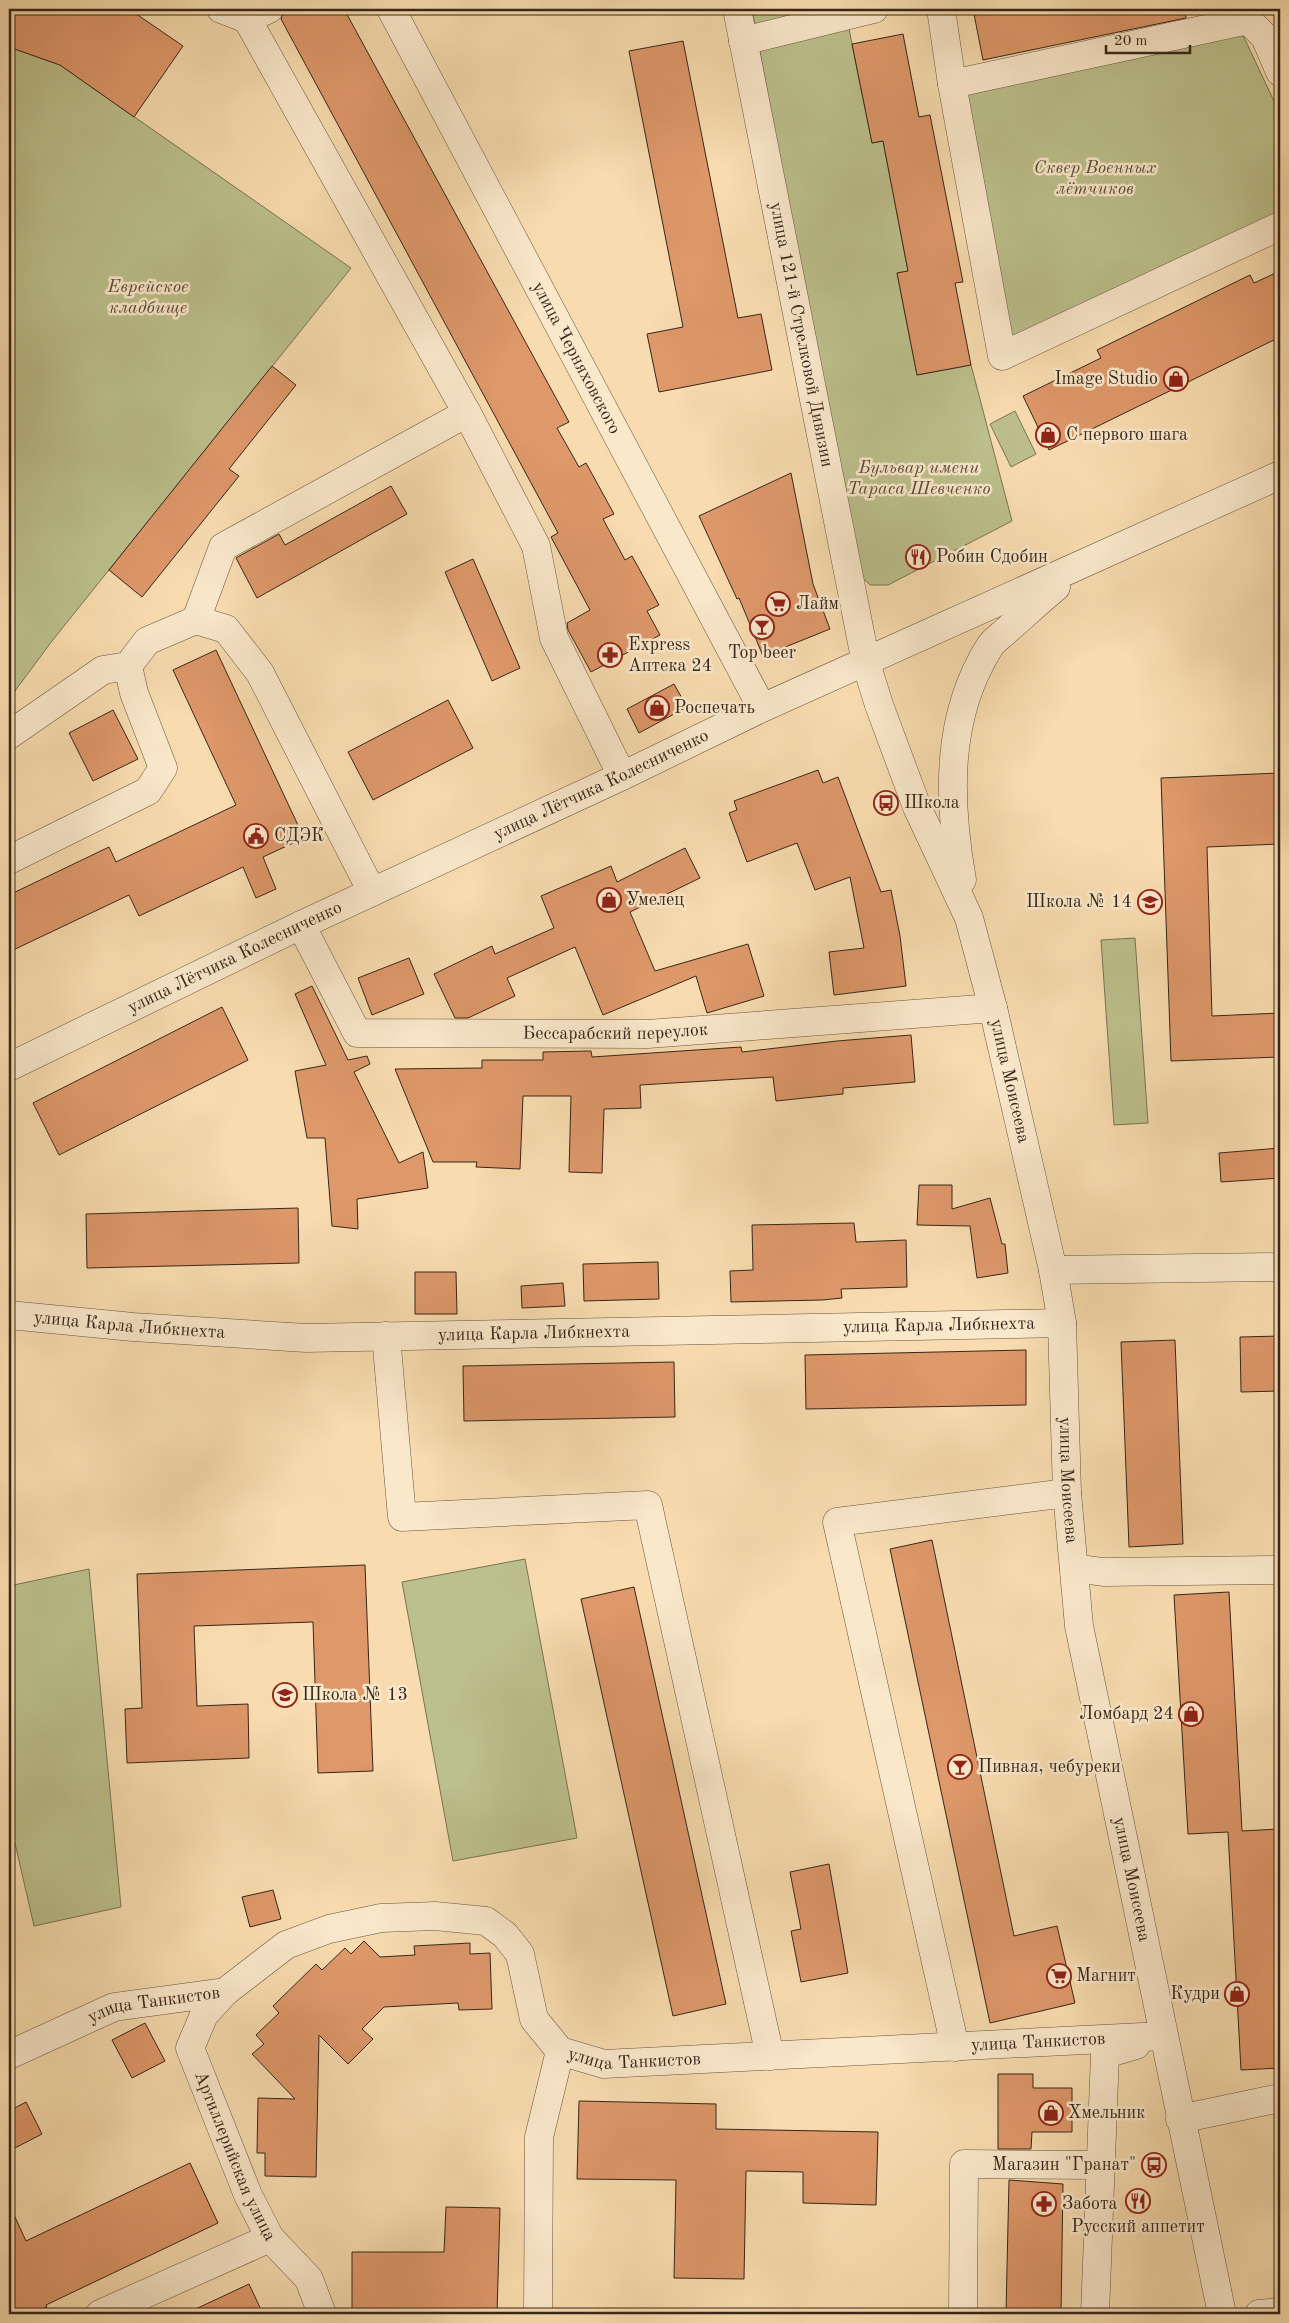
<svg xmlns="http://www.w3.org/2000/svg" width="1289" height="2323" font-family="'Old Standard TT',serif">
  <rect width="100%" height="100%" fill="#f8dcaf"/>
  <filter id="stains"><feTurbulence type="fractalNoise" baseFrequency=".004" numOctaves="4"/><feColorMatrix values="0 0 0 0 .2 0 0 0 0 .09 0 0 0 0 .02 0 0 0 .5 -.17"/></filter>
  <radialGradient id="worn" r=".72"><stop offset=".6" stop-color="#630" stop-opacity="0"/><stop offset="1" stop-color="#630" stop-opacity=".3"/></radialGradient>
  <path fill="#bcc08c" stroke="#797354" d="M 752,9 L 845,9 L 872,143 L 883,141 L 908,271 L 897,273 L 917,375 L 971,365 L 1012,521 L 888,585 L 870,585 L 856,571 Z
    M 1241,31 L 1280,114 L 1280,215 L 1012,343 L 962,91 Z
    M 9,47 L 60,65 L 351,268 L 52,641 L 9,699 Z
    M 1015,411 L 1036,454 L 1011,467 L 990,424 Z
    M 1135,938 L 1148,1123 L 1114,1125 L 1101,940 Z
    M 525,1559 L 577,1838 L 453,1861 L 402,1582 Z
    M 89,1569 L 121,1907 L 34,1926 L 9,1817 L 9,1586 Z"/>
  <path fill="#de986a" stroke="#36261b" d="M 9,9 L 129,9 L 183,46 L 134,117 L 60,65 L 9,47 Z
    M 284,9 L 344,9 L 569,422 L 557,428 L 579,467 L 586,463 L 614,514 L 603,519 L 625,560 L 632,556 L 659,605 L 647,611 L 660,635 L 591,672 L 568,630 L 567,623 L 590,610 L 551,537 L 558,533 L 281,19 Z
    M 973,9 L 1185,9 L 1186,18 L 983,60 Z
    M 903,34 L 919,117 L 930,115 L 963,282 L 955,283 L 971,365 L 917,375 L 897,273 L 908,271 L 883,141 L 872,143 L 852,44 Z
    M 683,41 L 738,318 L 761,314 L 772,370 L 659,392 L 647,334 L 683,327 L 629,51 Z
    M 1280,271 L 1280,337 L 1049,450 L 1023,396 L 1101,358 L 1097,350 L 1250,275 L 1254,283 Z
    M 272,366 L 296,385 L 229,469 L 239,476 L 142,597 L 109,570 Z
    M 791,473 L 813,584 L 830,629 L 763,656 L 739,598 L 737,599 L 699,516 Z
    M 391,486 L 407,514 L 257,598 L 236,558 L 279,534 L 285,545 Z
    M 473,559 L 520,668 L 492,681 L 445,572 Z
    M 216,650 L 304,838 L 263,857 L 276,889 L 256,898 L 243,867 L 139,916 L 129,895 L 9,952 L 9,895 L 109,847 L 116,862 L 236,805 L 173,670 Z
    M 674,684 L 687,707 L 639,733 L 627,709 Z
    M 448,700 L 473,748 L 373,800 L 348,752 Z
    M 113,710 L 138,759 L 93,781 L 69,733 Z
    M 818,770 L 823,783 L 838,777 L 881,892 L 891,890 L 900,936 L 906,986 L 834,995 L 829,952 L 864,948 L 850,877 L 815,890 L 797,843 L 747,862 L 729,813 L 737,810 L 734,801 Z
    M 1280,773 L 1280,844 L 1207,847 L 1212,1016 L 1280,1013 L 1280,1057 L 1171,1061 L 1161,778 Z
    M 685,848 L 700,878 L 630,912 L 655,971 L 748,944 L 764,996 L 707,1013 L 696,976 L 603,1015 L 575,947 L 507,978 L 515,996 L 468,1018 L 455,1018 L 434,974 L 492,946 L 495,954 L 554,928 L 541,896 L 611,866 L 617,882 Z
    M 409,958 L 424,994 L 372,1015 L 358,978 Z
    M 312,986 L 348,1060 L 367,1056 L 370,1064 L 354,1072 L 399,1163 L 423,1152 L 428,1188 L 357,1199 L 358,1229 L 332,1226 L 325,1138 L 307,1138 L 295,1071 L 326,1065 L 295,994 Z
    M 222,1007 L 248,1060 L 59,1155 L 33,1103 Z
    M 911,1035 L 915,1082 L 843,1088 L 843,1094 L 776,1101 L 773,1077 L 640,1085 L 641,1108 L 604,1109 L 602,1173 L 569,1172 L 571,1096 L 523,1096 L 520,1169 L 476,1167 L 477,1162 L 433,1162 L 395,1069 L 482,1068 L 482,1060 L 543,1060 L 543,1052 L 591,1051 L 592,1057 L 741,1047 L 742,1052 L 837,1041 Z
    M 1280,1148 L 1280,1178 L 1221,1182 L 1219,1153 Z
    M 919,1185 L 952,1185 L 952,1209 L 990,1198 L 1002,1244 L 1005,1244 L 1008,1273 L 977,1278 L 970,1226 L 917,1225 Z
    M 298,1208 L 299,1263 L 87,1268 L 86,1214 Z
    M 854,1223 L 856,1242 L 906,1240 L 907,1287 L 841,1289 L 842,1298 L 822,1300 L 731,1302 L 730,1271 L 753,1270 L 752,1225 Z
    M 658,1262 L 659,1299 L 584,1301 L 583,1264 Z
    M 415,1272 L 456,1272 L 457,1314 L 415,1314 Z
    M 563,1283 L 565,1306 L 522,1308 L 521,1286 Z
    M 1280,1336 L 1280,1391 L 1241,1392 L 1240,1337 Z
    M 1175,1340 L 1183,1544 L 1129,1547 L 1121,1342 Z
    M 1026,1350 L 1026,1405 L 806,1409 L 805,1355 Z
    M 674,1362 L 675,1417 L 464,1421 L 463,1366 Z
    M 932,1540 L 1014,1936 L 1057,1926 L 1075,2003 L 990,2023 L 890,1549 Z
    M 365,1565 L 373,1771 L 318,1773 L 313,1622 L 194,1626 L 197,1706 L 248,1704 L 249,1758 L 127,1763 L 125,1709 L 142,1708 L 137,1574 Z
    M 634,1587 L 726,2004 L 673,2016 L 581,1599 Z
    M 1229,1592 L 1242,1831 L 1278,1829 L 1280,1865 L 1280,2068 L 1241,2070 L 1228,1832 L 1188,1834 L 1174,1595 Z
    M 829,1864 L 848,1973 L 801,1982 L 791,1931 L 801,1929 L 790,1872 Z
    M 273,1890 L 281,1919 L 250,1927 L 242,1897 Z
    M 364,1941 L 380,1957 L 415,1955 L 414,1946 L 470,1943 L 470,1954 L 490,1953 L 492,2009 L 459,2010 L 458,2003 L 384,2007 L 362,2029 L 373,2039 L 348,2064 L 319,2035 L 316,2177 L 265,2176 L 265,2153 L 257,2153 L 258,2098 L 295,2099 L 252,2054 L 264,2044 L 256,2035 L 279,2013 L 273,2006 L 316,1964 L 322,1970 L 345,1948 L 351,1954 Z
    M 145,2023 L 165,2061 L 132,2078 L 112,2040 Z
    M 998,2074 L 1033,2074 L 1033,2088 L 1072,2088 L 1072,2132 L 1032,2132 L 1031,2149 L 998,2149 Z
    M 579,2101 L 716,2104 L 716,2129 L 878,2132 L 876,2205 L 803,2203 L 803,2172 L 746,2171 L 744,2279 L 674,2278 L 676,2180 L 577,2179 Z
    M 26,2102 L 42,2134 L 9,2151 L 9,2111 Z
    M 190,2163 L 218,2223 L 46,2305 L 47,2307 L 31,2314 L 9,2314 L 9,2204 L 26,2241 Z
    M 1009,2180 L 1063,2184 L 1061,2314 L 1006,2314 Z
    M 446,2207 L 500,2208 L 497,2314 L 352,2314 L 352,2252 L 444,2252 Z
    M 249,2284 L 263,2314 L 185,2314 Z"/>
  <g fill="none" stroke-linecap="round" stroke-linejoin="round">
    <defs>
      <g id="minor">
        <path d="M 221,9 L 247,19 L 467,413"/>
        <path id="s1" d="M 391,9 L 762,708"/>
        <path id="s2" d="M 737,9 L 866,663 L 879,705 L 917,807 L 969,918 L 993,1008 L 1053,1270 L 1062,1323 L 1067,1493 L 1079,1626 L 1222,2314"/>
        <path d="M 941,9 L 952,84 L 1002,356 L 1280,226"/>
        <path d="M 247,19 L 269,9"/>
        <path d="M 743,41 L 874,9"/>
        <path d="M 952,84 L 1248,20 L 1265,37 L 1280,72"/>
        <path d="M 196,620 L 226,629 L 260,673 L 372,892"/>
        <path d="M 9,735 L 103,670 L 128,666 L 147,641 L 196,620 L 223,547 L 467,413 L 536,546 L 554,638 L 622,776"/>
        <path d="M 9,860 L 148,791 L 163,768 L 134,693 L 128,666"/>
        <path d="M 962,880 C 948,800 945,717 990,646 C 994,640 1002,635 1007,630 C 1023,616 1039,601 1056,587"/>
        <path id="s3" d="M 301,925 L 357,1033 L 648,1034 L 993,1008"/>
        <path id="s4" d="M 9,1067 L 301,925 L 622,776 L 762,708 L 1280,475"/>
        <path d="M 1053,1270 L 1280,1267"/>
        <path id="s5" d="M 9,1315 L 133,1327 L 306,1338 L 1062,1323"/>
        <path d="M 386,1336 L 402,1517 L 648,1505 L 770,2056"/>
        <path d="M 1074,1568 L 1103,1572 L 1280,1570"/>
        <path id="s6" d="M 225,1992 L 204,2015 L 190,2048 L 248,2195 L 270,2238 L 309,2279 L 322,2314"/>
        <path d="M 955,2047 L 837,1522 L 1067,1493"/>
        <path id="s7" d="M 9,2055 L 114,2007 L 225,1992 L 286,1945 L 329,1929 L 381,1918 L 435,1916 L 486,1921 L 505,1935 L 520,1954 L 534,2019 L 560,2051 L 604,2064 L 1163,2036"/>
        <path d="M 1180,2119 L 1280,2098"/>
        <path d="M 100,2314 L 270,2238"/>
        <path d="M 538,2314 L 539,2137 L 560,2051"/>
        <path d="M 963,2314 L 964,2164 L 1100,2165"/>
        <path d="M 1095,2314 L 1105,2054 L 1136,2045"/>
        <path d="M 1259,2314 L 1280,2312"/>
      </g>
    </defs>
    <use href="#minor" stroke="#665440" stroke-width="29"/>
    <use href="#minor" stroke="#fae8cb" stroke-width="28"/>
  </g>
  <defs>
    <symbol id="shop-ring" viewBox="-11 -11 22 22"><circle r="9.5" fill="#fae8cb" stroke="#8f2418" stroke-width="1.5"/><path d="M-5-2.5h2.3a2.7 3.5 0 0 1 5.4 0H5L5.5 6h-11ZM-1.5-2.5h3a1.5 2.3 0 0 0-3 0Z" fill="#8f2418"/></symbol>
    <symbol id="restaurant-ring" viewBox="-11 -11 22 22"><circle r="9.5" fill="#fae8cb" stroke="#8f2418" stroke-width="1.5"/><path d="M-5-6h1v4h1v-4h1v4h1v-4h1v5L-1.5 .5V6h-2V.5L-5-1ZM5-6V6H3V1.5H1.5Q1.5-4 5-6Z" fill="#8f2418"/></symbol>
    <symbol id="supermarket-ring" viewBox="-11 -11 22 22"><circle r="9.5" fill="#fae8cb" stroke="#8f2418" stroke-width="1.5"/><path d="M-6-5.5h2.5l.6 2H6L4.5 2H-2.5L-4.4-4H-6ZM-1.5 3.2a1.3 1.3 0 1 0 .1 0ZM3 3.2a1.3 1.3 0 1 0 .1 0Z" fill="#8f2418"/></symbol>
    <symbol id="bar-ring" viewBox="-11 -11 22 22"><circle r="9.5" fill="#fae8cb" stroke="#8f2418" stroke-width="1.5"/><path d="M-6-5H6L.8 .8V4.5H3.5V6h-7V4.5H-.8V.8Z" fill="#8f2418"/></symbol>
    <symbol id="pharmacy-ring" viewBox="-11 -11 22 22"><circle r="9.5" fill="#fae8cb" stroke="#8f2418" stroke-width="1.5"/><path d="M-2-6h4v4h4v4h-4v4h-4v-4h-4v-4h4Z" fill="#8f2418"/></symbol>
    <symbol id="bus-ring" viewBox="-11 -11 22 22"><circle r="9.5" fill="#fae8cb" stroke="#8f2418" stroke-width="1.5"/><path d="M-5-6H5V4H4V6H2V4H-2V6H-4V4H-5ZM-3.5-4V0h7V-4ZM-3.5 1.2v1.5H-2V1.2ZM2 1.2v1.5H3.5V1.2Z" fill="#8f2418"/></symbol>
    <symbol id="civic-ring" viewBox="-11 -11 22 22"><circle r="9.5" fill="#fae8cb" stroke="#8f2418" stroke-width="1.5"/><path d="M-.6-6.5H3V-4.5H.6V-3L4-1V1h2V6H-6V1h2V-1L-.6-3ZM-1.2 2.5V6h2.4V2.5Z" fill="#8f2418"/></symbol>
    <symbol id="school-ring" viewBox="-11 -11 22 22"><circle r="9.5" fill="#fae8cb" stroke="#8f2418" stroke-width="1.5"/><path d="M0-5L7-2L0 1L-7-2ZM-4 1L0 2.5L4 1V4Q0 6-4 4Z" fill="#8f2418"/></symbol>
  </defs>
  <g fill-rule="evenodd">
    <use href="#shop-ring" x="1162" y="365" width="28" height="28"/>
    <use href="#shop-ring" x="1034" y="421" width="28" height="28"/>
    <use href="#restaurant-ring" x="904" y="543" width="28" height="28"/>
    <use href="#supermarket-ring" x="764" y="590" width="28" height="28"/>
    <use href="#bar-ring" x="748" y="613" width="28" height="28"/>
    <use href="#pharmacy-ring" x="596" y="641" width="28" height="28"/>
    <use href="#shop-ring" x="643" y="694" width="28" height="28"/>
    <use href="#bus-ring" x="872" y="789" width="28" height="28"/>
    <use href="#civic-ring" x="242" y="822" width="28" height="28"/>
    <use href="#shop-ring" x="595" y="886" width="28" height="28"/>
    <use href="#school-ring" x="1136" y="888" width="28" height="28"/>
    <use href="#school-ring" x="271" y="1681" width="28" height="28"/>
    <use href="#shop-ring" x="1177" y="1700" width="28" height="28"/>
    <use href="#bar-ring" x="946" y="1753" width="28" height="28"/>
    <use href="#supermarket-ring" x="1045" y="1962" width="28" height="28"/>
    <use href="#shop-ring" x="1223" y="1980" width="28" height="28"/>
    <use href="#shop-ring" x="1037" y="2099" width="28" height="28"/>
    <use href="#bus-ring" x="1140" y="2151" width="28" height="28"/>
    <use href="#restaurant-ring" x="1124" y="2187" width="28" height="28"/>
    <use href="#pharmacy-ring" x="1030" y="2190" width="28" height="28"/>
  </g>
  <g text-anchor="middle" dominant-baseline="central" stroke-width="5" stroke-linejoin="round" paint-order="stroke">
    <g font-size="18" font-style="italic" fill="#584c37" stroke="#fae8cb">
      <text x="1095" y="168">Сквер Военных<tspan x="1095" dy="21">лётчиков</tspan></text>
      <text x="148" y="287">Еврейское<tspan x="148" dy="21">кладбище</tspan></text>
      <text x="919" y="468">Бульвар имени<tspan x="919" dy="21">Тараса Шевченко</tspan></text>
    </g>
    <g font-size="18" fill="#36261b" stroke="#fae8cb">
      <text stroke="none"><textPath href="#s2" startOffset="332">улица 121-й Стрелковой Дивизии</textPath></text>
      <text stroke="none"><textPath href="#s1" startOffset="395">улица Черняховского</textPath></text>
      <text stroke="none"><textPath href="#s4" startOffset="656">улица Лётчика Колесниченко</textPath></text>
      <text stroke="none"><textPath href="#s4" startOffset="251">улица Лётчика Колесниченко</textPath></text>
      <text stroke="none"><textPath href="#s3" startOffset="380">Бессарабский переулок</textPath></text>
      <text stroke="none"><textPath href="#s2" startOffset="1110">улица Моисеева</textPath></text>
      <text stroke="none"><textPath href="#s5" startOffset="121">улица Карла Либкнехта</textPath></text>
      <text stroke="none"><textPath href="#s5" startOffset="931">улица Карла Либкнехта</textPath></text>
      <text stroke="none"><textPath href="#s5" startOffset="526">улица Карла Либкнехта</textPath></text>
      <text stroke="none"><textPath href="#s2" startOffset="1515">улица Моисеева</textPath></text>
      <text stroke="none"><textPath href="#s2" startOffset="1920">улица Моисеева</textPath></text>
      <text stroke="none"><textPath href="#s7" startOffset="155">улица Танкистов</textPath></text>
      <text stroke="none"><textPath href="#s7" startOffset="1145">улица Танкистов</textPath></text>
      <text stroke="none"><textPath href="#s7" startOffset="740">улица Танкистов</textPath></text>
      <text stroke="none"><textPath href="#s6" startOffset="184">Артиллерийская улица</textPath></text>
    </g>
    <g font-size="18" fill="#36261b" stroke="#fae8cb" text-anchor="start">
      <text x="1158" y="379" text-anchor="end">Image Studio</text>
      <text x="1066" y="435">С первого шага</text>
      <text x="936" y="557">Робин Сдобин</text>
      <text x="796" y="604">Лайм</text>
      <text x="628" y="645">Express<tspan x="628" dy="21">Аптека 24</tspan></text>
      <text x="762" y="653" text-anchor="middle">Top beer</text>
      <text x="674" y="708">Роспечать</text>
      <text x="904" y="803">Школа</text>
      <text x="274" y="836">СДЭК</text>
      <text x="626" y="900">Умелец</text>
      <text x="1132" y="902" text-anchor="end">Школа № 14</text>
      <text x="302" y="1695">Школа № 13</text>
      <text x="1174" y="1714" text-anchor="end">Ломбард 24</text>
      <text x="978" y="1767">Пивная, чебуреки</text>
      <text x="1076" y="1976">Магнит</text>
      <text x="1220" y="1994" text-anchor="end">Кудри</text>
      <text x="1068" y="2113">Хмельник</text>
      <text x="1136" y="2165" text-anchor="end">Магазин "Гранат"</text>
      <text x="1062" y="2204">Забота</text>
      <text x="1138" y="2227" text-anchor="middle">Русский аппетит</text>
    </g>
  </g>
  <rect width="1289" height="2323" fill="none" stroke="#f8dcaf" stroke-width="30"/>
  <rect x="10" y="10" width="1269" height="2303" fill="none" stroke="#36261b" stroke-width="2.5"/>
  <rect x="15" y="15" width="1259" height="2293" fill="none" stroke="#36261b"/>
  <path d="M1106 45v8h84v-8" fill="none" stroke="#36261b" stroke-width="2.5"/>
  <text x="1114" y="45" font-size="15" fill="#36261b" stroke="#fae8cb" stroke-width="4" paint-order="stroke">20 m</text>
  <rect width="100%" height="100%" filter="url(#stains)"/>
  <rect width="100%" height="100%" fill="url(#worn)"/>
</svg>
